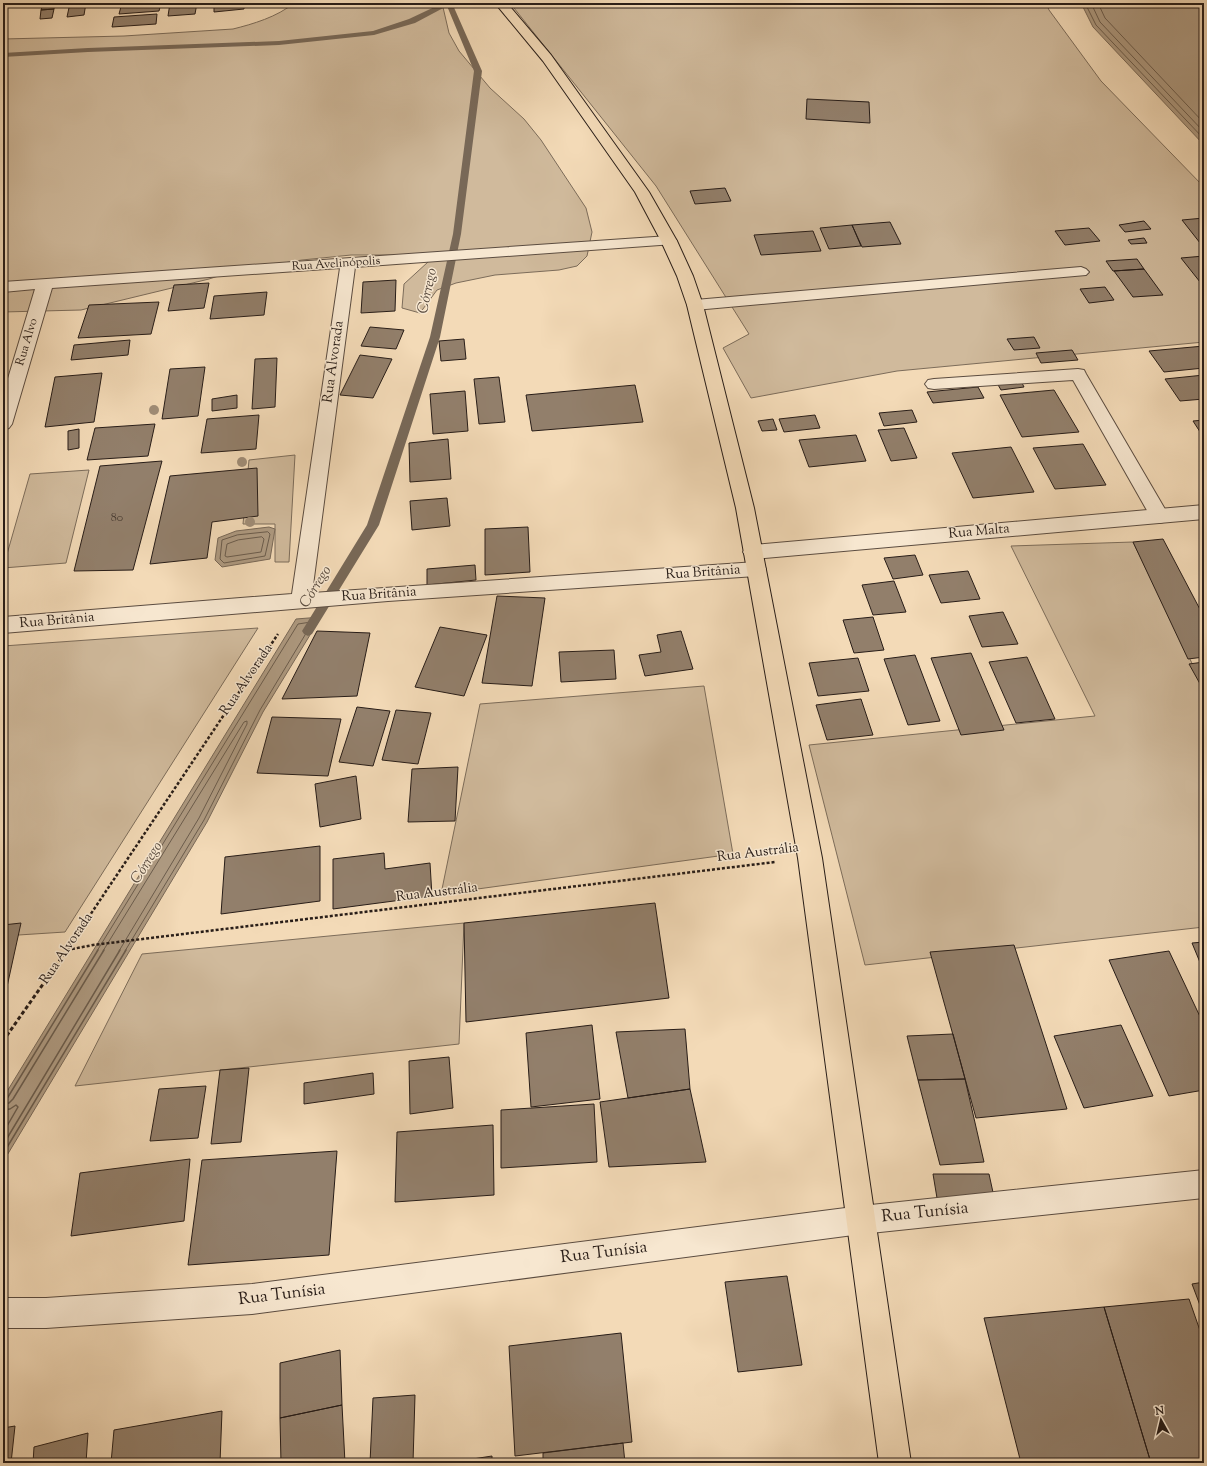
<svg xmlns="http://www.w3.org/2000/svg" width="1207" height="1466" font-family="'Sorts Mill Goudy',serif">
  <rect width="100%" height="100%" fill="#f3dab7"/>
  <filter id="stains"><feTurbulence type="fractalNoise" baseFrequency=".005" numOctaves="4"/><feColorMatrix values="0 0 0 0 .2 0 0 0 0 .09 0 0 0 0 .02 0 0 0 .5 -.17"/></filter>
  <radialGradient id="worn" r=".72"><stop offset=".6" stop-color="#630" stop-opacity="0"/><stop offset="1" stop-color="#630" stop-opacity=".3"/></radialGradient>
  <path fill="#d0ba9c" stroke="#7c6c5a" d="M 294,3 L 442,3 L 449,33 L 459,51 L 490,88 L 524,119 L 541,140 L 586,208 L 592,232 L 587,256 L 577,266 L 559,270 L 495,275 L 456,283 L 437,290 L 420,313 L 402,308 L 404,284 L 428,262 L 411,255 L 351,255 L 302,260 L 234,271 L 209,279 L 81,310 L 3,312 L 3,39 L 124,36 L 233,29 C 253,24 277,17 294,3 Z
    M 510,3 L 1046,3 L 1049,10 L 1101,81 L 1204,187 L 1204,342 L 897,371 L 751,398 L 723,348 L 749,334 L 656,186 Z
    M 295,455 L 289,562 L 275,562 L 275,524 L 243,524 L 249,460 Z
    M 89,470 L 66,563 L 3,568 L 30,474 Z
    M 1133,542 L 1204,688 L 1204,927 L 865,965 L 809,745 L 1095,716 L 1011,546 Z
    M 258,628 L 65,932 L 3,936 L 3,646 Z
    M 704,686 L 733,854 L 441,894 L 480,704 Z
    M 464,923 L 459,1044 L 75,1086 L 142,954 Z"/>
  <path fill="#ae9a81" stroke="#786857" d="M 1081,3 L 1204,3 L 1204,145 L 1093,27 Z
    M 269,527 L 275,529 L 270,559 L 222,567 L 215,560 L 218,538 L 236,531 Z
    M 321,617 L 263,712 L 207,822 L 3,1162 L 3,1098 L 296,619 Z"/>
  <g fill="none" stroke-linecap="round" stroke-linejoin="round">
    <path stroke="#6b5c4c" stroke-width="1" d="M 1085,3 L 1096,25 L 1204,139
      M 1091,3 L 1100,22 L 1204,132
      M 1098,3 L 1105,18 L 1204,123
      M 268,532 L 270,534 L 265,556 L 224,563 L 220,559 L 222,540 L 237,535 Z
      M 262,537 L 264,539 L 261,552 L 227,557 L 225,556 L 227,544 L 238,540 Z
      M 97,951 L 298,624 L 311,622 L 311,625 L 260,710 L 204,820 L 125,951
      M 103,951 L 244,722 L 247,721 L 247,724 L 199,818 L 119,951"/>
    <path stroke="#6b5c4c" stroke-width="1.5" d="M 3,1099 L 8,1097 L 98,950
      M 3,1104 L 9,1103 L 13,1099 L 104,950
      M 3,1110 L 10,1109 L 16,1105 L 18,1107 L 3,1133
      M 3,1145 L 120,950
      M 3,1154 L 126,950"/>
    <path fill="#786857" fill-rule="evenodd" d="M 443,3 L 452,3 L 482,71 L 461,234 L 440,337 L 379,525 L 312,634 L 308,636 L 304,634 L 302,631 L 367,525 L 430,337 L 453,234 L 474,71 L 447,6 L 415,23 L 374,35 L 279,45 L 88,52 L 3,57 L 3,53 L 88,48 L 279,41 L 373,31 L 409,19 Z"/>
  </g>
  <path fill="#927f6b" stroke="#281d18" d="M 43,3 L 55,3 L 54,9 L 41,10 Z
    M 70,3 L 86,3 L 84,15 L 67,17 Z
    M 122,3 L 161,3 L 159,11 L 119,14 Z
    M 170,3 L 197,3 L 195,14 L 168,16 Z
    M 214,3 L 244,3 L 244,9 L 214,12 Z
    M 54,9 L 52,18 L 40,19 L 41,10 Z
    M 157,14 L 156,24 L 112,27 L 114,17 Z
    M 807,99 L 869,102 L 870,123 L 806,119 Z
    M 725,188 L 731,201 L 695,204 L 690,191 Z
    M 1204,218 L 1204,248 L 1182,220 Z
    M 1144,221 L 1151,229 L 1125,232 L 1119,225 Z
    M 890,222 L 901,244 L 862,247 L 852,225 Z
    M 852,225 L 861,246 L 829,249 L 820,228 Z
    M 1089,228 L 1100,241 L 1065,245 L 1055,231 Z
    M 813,231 L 821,251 L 761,255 L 754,235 Z
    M 1144,238 L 1147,243 L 1131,244 L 1128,240 Z
    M 1204,256 L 1204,287 L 1181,258 Z
    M 1137,259 L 1144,269 L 1113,271 L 1106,261 Z
    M 1144,269 L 1163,295 L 1133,297 L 1114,271 Z
    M 396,280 L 395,311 L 361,313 L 363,282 Z
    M 209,283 L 204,308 L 168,311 L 174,285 Z
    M 1105,287 L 1114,300 L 1089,303 L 1080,289 Z
    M 267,292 L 264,315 L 210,319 L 214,296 Z
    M 159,302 L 151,334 L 78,338 L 89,305 Z
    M 370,327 L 404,330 L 396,349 L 361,346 Z
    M 1034,337 L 1040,348 L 1014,350 L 1007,339 Z
    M 464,339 L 466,359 L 441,361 L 439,341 Z
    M 130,340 L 128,355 L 71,360 L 74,345 Z
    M 1204,346 L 1204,368 L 1164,372 L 1149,351 Z
    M 1072,350 L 1078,360 L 1041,363 L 1036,353 Z
    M 360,355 L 392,359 L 373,398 L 340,395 Z
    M 277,358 L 275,407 L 252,409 L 255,359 Z
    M 205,367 L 198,416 L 162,419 L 170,369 Z
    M 102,373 L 94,422 L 45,427 L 55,377 Z
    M 1204,375 L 1204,399 L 1180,401 L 1165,379 Z
    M 499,377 L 505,422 L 479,424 L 474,379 Z
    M 1021,381 L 1024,387 L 1001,390 L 997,383 Z
    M 635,385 L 643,422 L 532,431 L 526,395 Z
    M 978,387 L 984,398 L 933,403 L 927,392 Z
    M 1054,390 L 1079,432 L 1022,437 L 1000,395 Z
    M 465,391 L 468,431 L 433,434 L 430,394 Z
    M 237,395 L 237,408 L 212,411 L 212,399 Z
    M 912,410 L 917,422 L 884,426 L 879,413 Z
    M 259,415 L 256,449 L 201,453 L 207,419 Z
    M 815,415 L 820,428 L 784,432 L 779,419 Z
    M 773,419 L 777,430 L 762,431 L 758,421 Z
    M 1204,420 L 1204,438 L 1193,421 Z
    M 155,424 L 148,456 L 87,460 L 95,428 Z
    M 904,428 L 917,458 L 891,461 L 878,430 Z
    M 79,429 L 79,448 L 68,450 L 68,431 Z
    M 856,435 L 866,461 L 809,467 L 799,440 Z
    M 448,439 L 451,479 L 410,482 L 409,443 Z
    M 1083,444 L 1106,485 L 1055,489 L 1033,448 Z
    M 1011,447 L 1034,492 L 973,498 L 952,453 Z
    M 162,461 L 133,570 L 74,571 L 100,466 Z
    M 257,468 L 258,516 L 212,522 L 207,558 L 150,564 L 170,476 Z
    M 447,498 L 450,526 L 412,530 L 410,501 Z
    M 528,527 L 530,572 L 485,575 L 485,529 Z
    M 1163,539 L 1204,617 L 1204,657 L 1188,659 L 1133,542 Z
    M 915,555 L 923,575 L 893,579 L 884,558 Z
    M 475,565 L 476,580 L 427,585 L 427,569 Z
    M 968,571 L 980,599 L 941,603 L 929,575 Z
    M 894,581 L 906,612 L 873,615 L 862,585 Z
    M 497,596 L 545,598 L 532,686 L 482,683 Z
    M 1003,612 L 1018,644 L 982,647 L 969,616 Z
    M 873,617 L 884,650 L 854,653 L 843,620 Z
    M 440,627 L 487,635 L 464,696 L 415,687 Z
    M 317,631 L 370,633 L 357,696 L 282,699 Z
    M 681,631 L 693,669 L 645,676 L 639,655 L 661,652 L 657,635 Z
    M 614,650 L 616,679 L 561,682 L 559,652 Z
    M 971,653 L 1004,730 L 961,735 L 931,658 Z
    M 915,655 L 940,721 L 908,725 L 884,659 Z
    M 1027,657 L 1055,719 L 1016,723 L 989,662 Z
    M 858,658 L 869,691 L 818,696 L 809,663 Z
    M 1204,662 L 1204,691 L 1189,664 Z
    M 861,699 L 873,735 L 827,740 L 816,705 Z
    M 357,707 L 390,711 L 373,766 L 339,762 Z
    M 396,710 L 431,713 L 418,764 L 382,760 Z
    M 272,717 L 341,719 L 328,776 L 257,773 Z
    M 458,767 L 455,821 L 408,822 L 412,769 Z
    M 356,776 L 361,819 L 320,827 L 315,784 Z
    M 320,846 L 320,901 L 221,914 L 225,857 Z
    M 384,853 L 385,869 L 430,863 L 432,896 L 333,909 L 333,859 Z
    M 655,903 L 669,998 L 466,1022 L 464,923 Z
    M 21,923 L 3,1005 L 3,925 Z
    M 1204,942 L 1204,972 L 1192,943 Z
    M 1014,945 L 1067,1109 L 976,1118 L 930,952 Z
    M 1169,951 L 1204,1025 L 1204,1090 L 1169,1096 L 1109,960 Z
    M 592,1025 L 600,1099 L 531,1107 L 526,1033 Z
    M 1121,1025 L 1153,1096 L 1084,1108 L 1054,1036 Z
    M 685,1029 L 690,1089 L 628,1098 L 616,1032 Z
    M 953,1034 L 965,1079 L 918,1080 L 907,1036 Z
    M 449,1057 L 453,1108 L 410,1114 L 409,1061 Z
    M 249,1068 L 241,1142 L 211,1144 L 220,1070 Z
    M 373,1073 L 374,1094 L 304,1104 L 304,1083 Z
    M 965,1079 L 984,1162 L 940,1165 L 918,1080 Z
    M 206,1086 L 198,1138 L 150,1141 L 159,1089 Z
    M 690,1089 L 706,1162 L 609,1167 L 600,1102 Z
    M 594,1104 L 597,1162 L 501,1168 L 501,1110 Z
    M 493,1125 L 494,1195 L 395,1202 L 397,1132 Z
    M 337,1151 L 329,1255 L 188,1265 L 202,1160 Z
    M 190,1159 L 184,1221 L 71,1236 L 80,1173 Z
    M 933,1174 L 989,1174 L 994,1197 L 937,1198 Z
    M 787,1276 L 802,1365 L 738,1372 L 725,1282 Z
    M 1204,1282 L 1204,1316 L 1192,1284 Z
    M 1189,1299 L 1204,1342 L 1204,1463 L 1151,1463 L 1104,1307 Z
    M 1104,1307 L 1151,1463 L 1021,1463 L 984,1318 Z
    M 621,1333 L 632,1442 L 515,1456 L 509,1346 Z
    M 340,1350 L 342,1405 L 280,1418 L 280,1363 Z
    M 415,1395 L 413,1463 L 370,1463 L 373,1398 Z
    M 342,1405 L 345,1463 L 281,1463 L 280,1418 Z
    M 222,1411 L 220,1463 L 111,1463 L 114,1430 Z
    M 15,1426 L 11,1463 L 3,1463 L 3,1428 Z
    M 88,1433 L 86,1463 L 33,1463 L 34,1447 Z
    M 623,1443 L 625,1463 L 543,1463 L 543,1453 Z
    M 492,1456 L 492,1463 L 447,1463 Z"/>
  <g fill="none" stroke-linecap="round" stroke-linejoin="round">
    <defs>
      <path id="lane" d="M 1078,369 L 1084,370 L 1086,374 L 1169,516 L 1167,521 L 1160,523 L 1153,521 L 1073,380 L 934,389 L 928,388 L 925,384 L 928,380 L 934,379 Z"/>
      <path id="street" d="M 669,236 L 674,238 L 677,241 L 674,244 L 355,267 L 312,593 L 756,562 L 763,564 L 766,569 L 763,574 L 756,576 L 388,601 L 3,633 L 3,617 L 292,594 L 340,268 L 52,288 L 12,424 L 9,428 L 3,430 L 3,395 L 35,289 L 3,292 L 3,282 Z
        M 1081,267 L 1086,269 L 1089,272 L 1086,275 L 695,310 L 689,308 L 687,305 L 689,302 L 695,300 Z
        M 1204,505 L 1204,519 L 753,559 L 746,557 L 743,552 L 746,547 L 753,545 Z
        M 1204,1170 L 1204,1198 L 861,1234 L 252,1314 L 46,1328 L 3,1328 L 3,1298 L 46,1298 L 252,1284 L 861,1206 Z"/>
      <path id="primary" d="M 495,3 L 507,3 L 551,55 L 649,192 L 677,241 L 693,276 L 703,305 L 754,508 L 822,858 L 911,1463 L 879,1463 L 798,858 L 736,508 L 687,305 L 677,276 L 661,241 L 635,192 L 543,61 Z"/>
    </defs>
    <use href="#lane" stroke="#5b4c40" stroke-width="2"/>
    <use href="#street" stroke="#5b4c40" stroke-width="2"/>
    <use href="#primary" stroke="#281d18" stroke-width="2"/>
    <path stroke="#281d18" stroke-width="2.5" stroke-dasharray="3 2" stroke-linecap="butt" d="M 67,950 L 93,945 L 775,862
      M 66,951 L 278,634"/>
    <path stroke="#281d18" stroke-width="3" stroke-dasharray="4 2.5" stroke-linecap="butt" d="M 3,1041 L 67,950"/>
    <use href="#lane" fill="#f7e7d0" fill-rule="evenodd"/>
    <use href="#street" fill="#f7e7d0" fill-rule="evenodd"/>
    <use href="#primary" fill="#f3dab7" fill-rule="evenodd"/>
  </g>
  <g fill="#9f8c76">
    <circle cx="154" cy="410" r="5"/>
    <circle cx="242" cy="462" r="5"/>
    <circle cx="250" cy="522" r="5"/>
  </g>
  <g text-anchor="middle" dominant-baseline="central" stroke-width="3" stroke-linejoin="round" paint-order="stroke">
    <g font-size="12" fill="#281d18" stroke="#f7e7d0">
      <text transform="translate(336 264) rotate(-4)">Rua Avelinópolis</text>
      <text transform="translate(27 342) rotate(-73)">Rua Alvo</text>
    </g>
    <g font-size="12" fill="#42362d">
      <text x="117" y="518">80</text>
    </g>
    <g font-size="14" fill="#281d18" stroke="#f7e7d0">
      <text transform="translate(334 362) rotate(-82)">Rua Alvorada</text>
      <text transform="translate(979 532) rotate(-5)">Rua Malta</text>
      <text transform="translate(703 573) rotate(-4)">Rua Britânia</text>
      <text transform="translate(379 595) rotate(-4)">Rua Britânia</text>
      <text transform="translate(57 621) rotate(-5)">Rua Britânia</text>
      <text transform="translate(247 680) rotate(-56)">Rua Alvorada</text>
      <text transform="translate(758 853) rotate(-7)">Rua Austrália</text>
      <text transform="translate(437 893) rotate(-7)">Rua Austrália</text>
      <text transform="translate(67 949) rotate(-56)">Rua Alvorada</text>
    </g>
    <g font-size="15" font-style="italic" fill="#57493d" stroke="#f7e7d0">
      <text transform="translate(428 291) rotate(-78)">Córrego</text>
      <text transform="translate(316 587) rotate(-58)">Córrego</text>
      <text transform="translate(147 863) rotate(-58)">Córrego</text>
    </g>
    <g font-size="17" fill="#281d18" stroke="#f7e7d0">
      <text transform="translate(925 1213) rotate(-6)">Rua Tunísia</text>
      <text transform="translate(604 1253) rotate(-7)">Rua Tunísia</text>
      <text transform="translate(282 1295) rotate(-7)">Rua Tunísia</text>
    </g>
  </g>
  <rect width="1207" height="1466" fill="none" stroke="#f3dab7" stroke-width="16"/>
  <rect x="4" y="4" width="1199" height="1458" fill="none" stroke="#281d18" stroke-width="2"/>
  <rect x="8" y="8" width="1191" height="1450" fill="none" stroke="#281d18"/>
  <g transform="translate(1161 1420) rotate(352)" stroke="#f7e7d0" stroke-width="3" paint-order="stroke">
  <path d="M0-3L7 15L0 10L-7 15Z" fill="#281d18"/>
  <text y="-6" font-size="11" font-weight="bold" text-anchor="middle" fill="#281d18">N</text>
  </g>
  <rect width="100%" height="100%" filter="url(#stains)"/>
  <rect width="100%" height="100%" fill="url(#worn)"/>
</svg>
